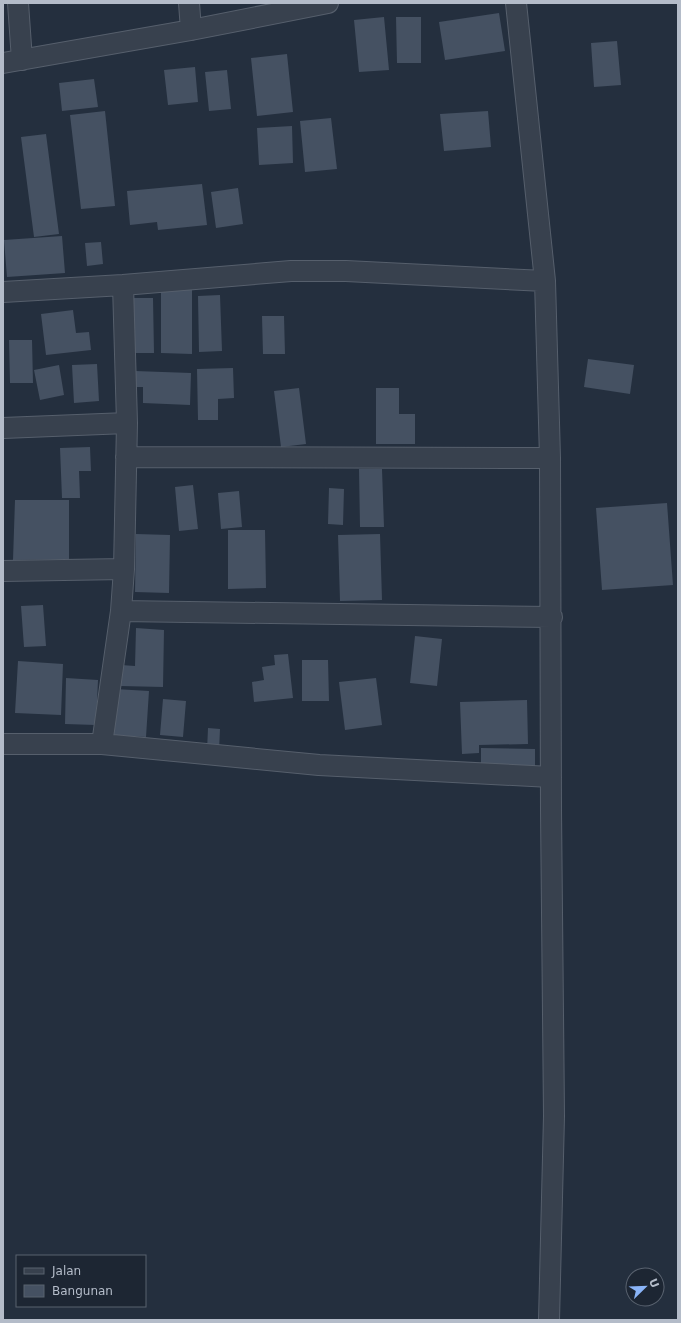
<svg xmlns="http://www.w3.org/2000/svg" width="681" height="1323" font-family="'DejaVu Sans',sans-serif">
  <rect width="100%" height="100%" fill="#242f3e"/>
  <path fill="#455162" d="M 499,13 L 505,51 L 445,60 L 439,22 Z
    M 384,17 L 389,70 L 359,72 L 354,20 Z
    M 396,17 L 421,17 L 421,63 L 397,63 Z
    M 617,41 L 621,85 L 594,87 L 591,43 Z
    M 287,54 L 293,112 L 257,116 L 251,58 Z
    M 195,67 L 198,102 L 168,105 L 164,70 Z
    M 227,70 L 231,109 L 209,111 L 205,72 Z
    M 94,79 L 98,107 L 62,111 L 59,83 Z
    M 105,111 L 115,206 L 81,209 L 70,115 Z
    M 488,111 L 491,147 L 444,151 L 440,114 Z
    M 331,118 L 337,169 L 305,172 L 300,121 Z
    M 292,126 L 293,163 L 259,165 L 257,128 Z
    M 46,134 L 59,234 L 34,237 L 21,137 Z
    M 202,184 L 207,225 L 158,230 L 157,222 L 130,225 L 127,191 Z
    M 238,188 L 243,224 L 216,228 L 211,192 Z
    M 62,236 L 65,273 L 7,277 L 4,240 Z
    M 101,242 L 103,264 L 87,266 L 85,243 Z
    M 161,290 L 192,290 L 192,354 L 161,353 Z
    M 220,295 L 222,351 L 199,352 L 198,296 Z
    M 130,298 L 153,298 L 154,353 L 130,353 Z
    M 73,310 L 76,333 L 89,332 L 91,350 L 46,355 L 41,314 Z
    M 262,316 L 284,316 L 285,354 L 263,354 Z
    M 9,340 L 32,340 L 33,383 L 10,383 Z
    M 588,359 L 634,365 L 630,394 L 584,387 Z
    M 97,364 L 99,401 L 74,403 L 72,365 Z
    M 59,365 L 64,395 L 40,400 L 34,370 Z
    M 233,368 L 234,398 L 218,399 L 218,420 L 198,420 L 197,369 Z
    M 135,371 L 191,373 L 190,405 L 143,403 L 143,387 L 134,387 Z
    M 299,388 L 306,444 L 281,447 L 274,391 Z
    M 376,388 L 399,388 L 399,414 L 415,414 L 415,444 L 376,444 Z
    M 90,447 L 91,471 L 79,471 L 80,498 L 62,498 L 60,448 Z
    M 359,469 L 382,469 L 384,527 L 360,527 Z
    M 193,485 L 198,529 L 179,531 L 175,487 Z
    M 329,488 L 344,489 L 343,525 L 328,524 Z
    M 239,491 L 242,527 L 221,529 L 218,493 Z
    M 15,500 L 69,500 L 69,559 L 13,560 Z
    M 667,503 L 673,585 L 602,590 L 596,508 Z
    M 228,530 L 265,530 L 266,588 L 228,589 Z
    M 136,534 L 170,535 L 169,593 L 135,592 Z
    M 380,534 L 382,600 L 340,601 L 338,535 Z
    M 43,605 L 46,646 L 24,647 L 21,606 Z
    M 136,628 L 164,630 L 163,687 L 120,686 L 121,665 L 135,666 Z
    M 415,636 L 442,639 L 437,686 L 410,683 Z
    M 288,654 L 293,698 L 254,702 L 252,682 L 264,680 L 262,667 L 275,665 L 274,655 Z
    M 302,660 L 328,660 L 329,701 L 302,701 Z
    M 18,661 L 63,664 L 61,715 L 15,713 Z
    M 66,678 L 98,680 L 96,725 L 65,724 Z
    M 376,678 L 382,725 L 345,730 L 339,682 Z
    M 115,689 L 149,691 L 146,737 L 112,735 Z
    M 163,699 L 186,701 L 183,737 L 160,735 Z
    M 527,700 L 528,744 L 479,745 L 479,753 L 462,754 L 460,702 Z
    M 208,728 L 220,729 L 219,751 L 207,751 Z
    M 481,748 L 535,749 L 535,770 L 481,769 Z"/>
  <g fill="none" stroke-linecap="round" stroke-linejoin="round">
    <defs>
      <path id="minor" d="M 18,3 L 22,60
        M 189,3 L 191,30
        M 516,3 L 545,281 L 550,458 L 551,810 L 554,1116 L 549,1320
        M 3,63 L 191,30 L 328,3
        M 3,292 L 123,285 L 291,271 L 346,271 L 545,281
        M 3,428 L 127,423
        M 126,457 L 550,458
        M 3,571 L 124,569
        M 121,611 L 552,617
        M 3,744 L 102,744 L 319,765 L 551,777
        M 102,744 L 121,611 L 124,569 L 127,423 L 123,285"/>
    </defs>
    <use href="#minor" stroke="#565f6c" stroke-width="22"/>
    <use href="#minor" stroke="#38414e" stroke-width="20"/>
  </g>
  <rect width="681" height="1323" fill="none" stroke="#b4bcc9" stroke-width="8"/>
  <rect x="16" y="1255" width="130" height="52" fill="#1d2633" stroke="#59626f"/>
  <rect x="24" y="1268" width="20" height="6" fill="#38414e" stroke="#59626f"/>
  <text x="52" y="1275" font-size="12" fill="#b4bcc9">Jalan</text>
  <rect x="24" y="1285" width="20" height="12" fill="#455162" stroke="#59626f"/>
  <text x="52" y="1295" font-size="12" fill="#b4bcc9">Bangunan</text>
  <g transform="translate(645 1287) rotate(67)"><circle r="19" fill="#1d2633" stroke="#59626f"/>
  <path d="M0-3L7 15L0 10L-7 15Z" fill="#8ab4f8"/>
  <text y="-6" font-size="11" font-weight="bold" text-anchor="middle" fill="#b4bcc9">U</text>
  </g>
</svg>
